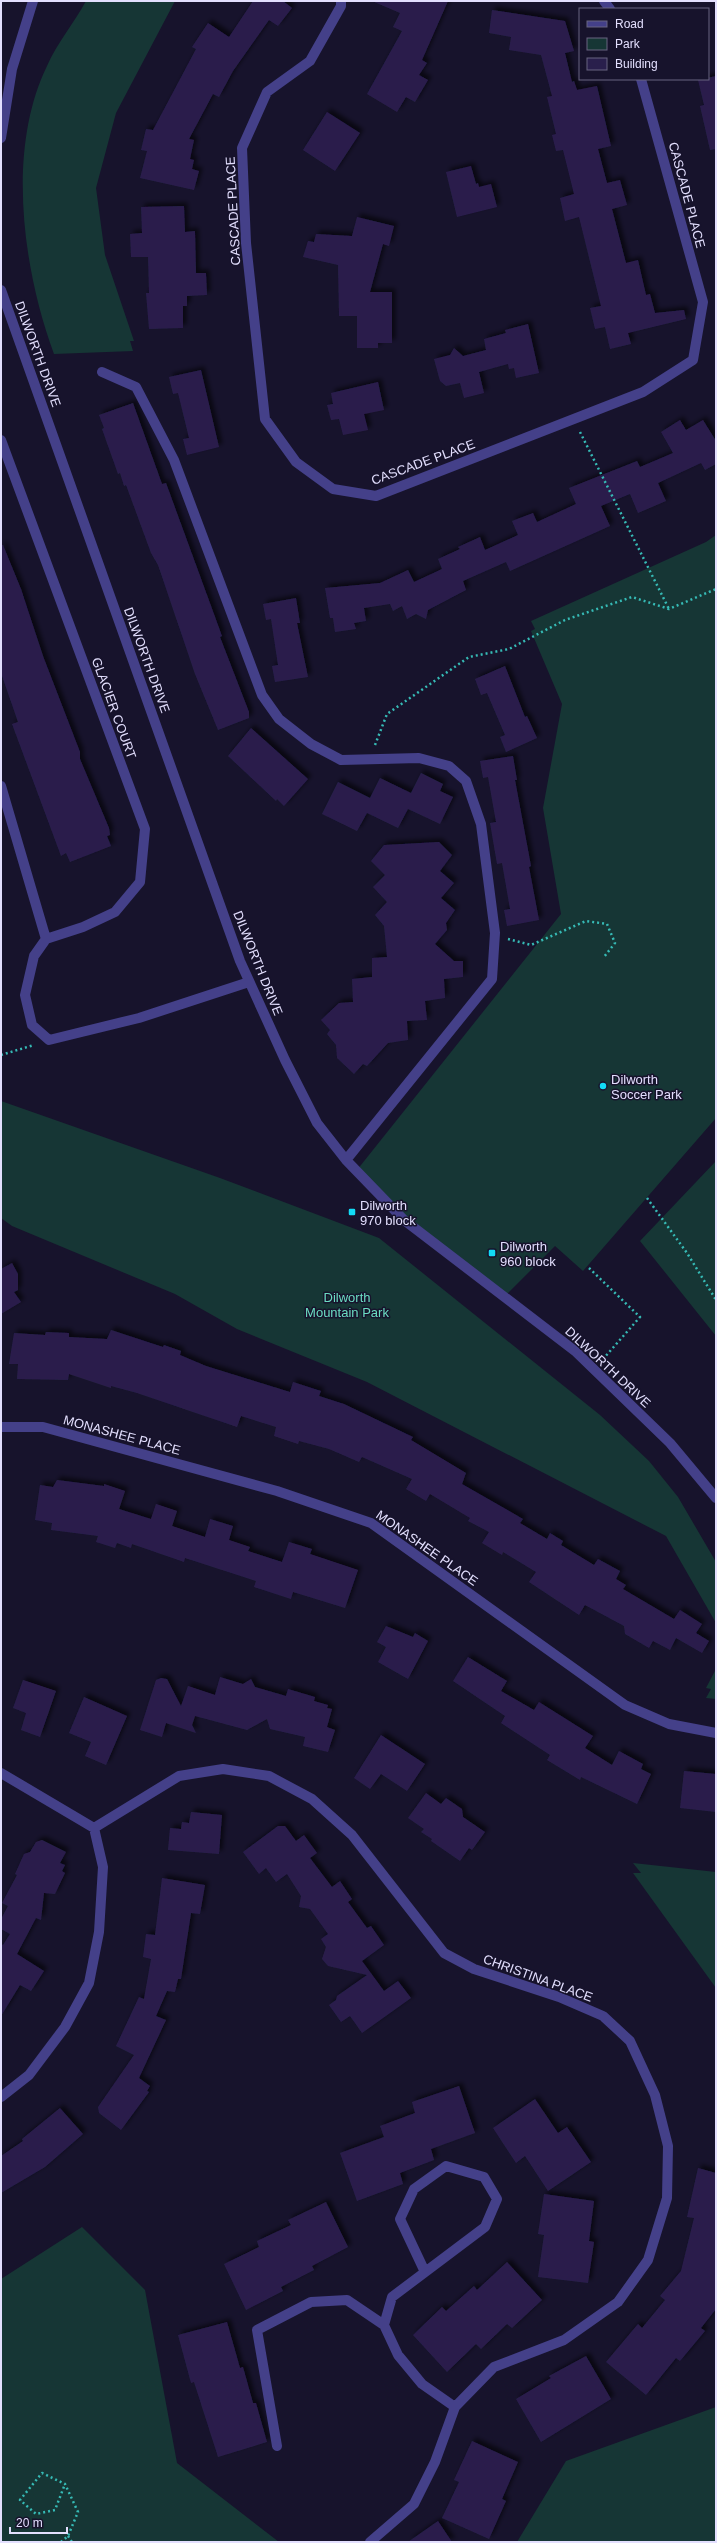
<svg xmlns="http://www.w3.org/2000/svg" width="717" height="2543" font-family="Helvetica,sans-serif">
  <defs>
    <filter id="shadow"><feDropShadow dx="3.5" dy="-3.5" stdDeviation="2" flood-color="#0009"/></filter>
  </defs>
  <rect width="100%" height="100%" fill="#17132c"/>
  <path fill="#163635" d="M 86,1 L 175,1 L 116,113 L 96,188 L 105,255 L 134,341 L 130,341 L 133,351 L 54,354 C 23,270 6,150 47,66 C 57,43 74,23 86,1 Z
    M 716,535 L 716,1118 L 583,1271 L 555,1246 L 504,1297 L 389,1202 L 357,1170 L 561,914 L 543,808 L 562,704 L 531,631 L 535,629 L 531,621 L 706,542 Z
    M 1,1101 L 220,1178 L 379,1238 L 600,1415 L 649,1461 L 678,1497 L 716,1562 L 716,1623 L 666,1536 L 367,1382 L 237,1329 L 175,1294 L 12,1226 L 1,1218 Z
    M 716,1161 L 716,1336 L 640,1241 Z
    M 716,1669 L 716,1699 L 706,1698 L 711,1689 L 706,1688 Z
    M 633,1863 L 716,1872 L 716,1988 L 633,1873 L 641,1873 Z
    M 82,2227 L 145,2290 L 177,2463 L 279,2542 L 1,2542 L 1,2279 Z
    M 716,2407 L 716,2542 L 517,2542 L 566,2461 Z"/>
  <path fill="#291f4c" filter="url(#shadow)" d="M 253,1 L 283,1 L 292,8 L 278,26 L 269,20 L 233,71 L 219,97 L 213,94 L 189,139 L 194,140 L 190,159 L 194,160 L 192,169 L 199,171 L 194,190 L 140,178 L 147,151 L 141,150 L 146,129 L 153,130 L 196,49 L 192,47 L 208,23 L 229,37 Z
    M 372,1 L 448,1 L 422,60 L 427,63 L 419,75 L 428,80 L 415,102 L 406,97 L 397,112 L 367,94 L 402,31 L 393,27 L 400,13 Z
    M 492,10 L 565,21 L 574,51 L 565,53 L 572,82 L 574,81 L 577,90 L 597,86 L 611,146 L 598,149 L 607,183 L 620,180 L 627,205 L 612,209 L 626,263 L 638,260 L 646,295 L 650,294 L 655,313 L 684,310 L 686,319 L 628,333 L 631,344 L 610,349 L 605,327 L 595,329 L 590,308 L 601,306 L 579,217 L 565,221 L 560,198 L 574,194 L 563,150 L 556,151 L 552,135 L 556,134 L 547,97 L 552,96 L 541,55 L 509,50 L 511,37 L 489,33 Z
    M 716,76 L 716,149 L 710,150 L 700,106 L 704,105 L 698,80 Z
    M 327,112 L 360,133 L 335,171 L 303,150 Z
    M 471,166 L 476,184 L 478,183 L 479,187 L 491,184 L 497,207 L 457,217 L 446,172 Z
    M 184,206 L 185,232 L 195,231 L 196,273 L 206,273 L 207,295 L 187,296 L 187,306 L 183,306 L 183,328 L 149,329 L 146,293 L 149,293 L 148,257 L 131,257 L 130,234 L 142,233 L 141,207 Z
    M 357,217 L 394,226 L 389,246 L 383,244 L 370,292 L 392,292 L 392,343 L 378,343 L 378,348 L 357,348 L 357,316 L 339,316 L 338,265 L 303,257 L 308,241 L 314,242 L 316,234 L 352,236 Z
    M 528,324 L 539,373 L 516,378 L 514,368 L 509,369 L 508,364 L 479,372 L 484,393 L 464,398 L 460,383 L 446,386 L 440,381 L 434,359 L 450,355 L 454,348 L 463,356 L 486,350 L 484,339 L 506,333 L 505,330 Z
    M 201,370 L 219,447 L 187,455 L 183,439 L 189,438 L 178,393 L 173,394 L 169,377 Z
    M 378,382 L 384,410 L 364,414 L 368,430 L 343,435 L 339,419 L 331,420 L 327,405 L 333,404 L 331,393 Z
    M 133,403 L 162,484 L 166,483 L 222,636 L 220,637 L 249,712 L 249,718 L 218,730 L 195,674 L 158,565 L 151,553 L 126,485 L 124,486 L 120,473 L 118,474 L 102,429 L 104,428 L 99,415 Z
    M 680,420 L 686,430 L 703,420 L 716,441 L 716,464 L 705,470 L 701,463 L 658,483 L 666,501 L 638,513 L 630,494 L 601,506 L 610,526 L 510,571 L 506,562 L 463,581 L 466,590 L 428,610 L 426,619 L 416,614 L 407,619 L 402,606 L 393,611 L 390,604 L 364,608 L 366,621 L 354,623 L 356,629 L 335,632 L 333,618 L 330,618 L 325,588 L 380,583 L 408,570 L 414,582 L 442,569 L 438,559 L 460,549 L 458,547 L 480,537 L 485,550 L 518,535 L 512,521 L 533,513 L 537,522 L 576,504 L 569,488 L 637,461 L 640,467 L 673,453 L 661,432 Z
    M 1,545 L 3,545 L 21,589 L 43,656 L 80,752 L 80,759 L 109,828 L 110,835 L 107,836 L 111,846 L 70,862 L 66,853 L 61,856 L 12,724 L 18,722 L 1,673 Z
    M 296,598 L 300,623 L 297,623 L 308,677 L 275,682 L 272,666 L 278,665 L 271,619 L 266,620 L 263,604 Z
    M 505,666 L 525,717 L 527,716 L 537,738 L 506,752 L 500,737 L 505,735 L 487,693 L 481,695 L 475,679 Z
    M 251,728 L 308,779 L 284,806 L 277,799 L 276,801 L 228,756 Z
    M 513,756 L 517,780 L 515,780 L 531,866 L 529,867 L 539,920 L 507,926 L 504,910 L 510,909 L 502,863 L 497,864 L 490,823 L 496,822 L 488,777 L 483,778 L 480,761 Z
    M 421,773 L 443,784 L 440,791 L 453,797 L 440,824 L 408,809 L 398,828 L 367,813 L 357,831 L 322,814 L 338,782 L 370,798 L 380,778 L 411,793 Z
    M 439,842 L 452,855 L 440,871 L 454,883 L 441,898 L 455,910 L 446,923 L 447,930 L 435,944 L 454,961 L 463,961 L 463,977 L 444,979 L 445,998 L 425,1001 L 427,1020 L 407,1021 L 408,1040 L 388,1043 L 367,1066 L 363,1064 L 354,1074 L 337,1058 L 336,1045 L 327,1034 L 330,1030 L 321,1020 L 339,1003 L 353,1002 L 352,979 L 372,977 L 372,958 L 387,957 L 384,926 L 375,915 L 387,902 L 373,887 L 385,875 L 371,861 L 384,845 Z
    M 12,1263 L 18,1274 L 18,1290 L 14,1292 L 21,1302 L 1,1314 L 1,1269 Z
    M 111,1330 L 163,1347 L 164,1345 L 181,1351 L 180,1355 L 206,1366 L 290,1392 L 293,1382 L 321,1391 L 319,1396 L 344,1404 L 413,1437 L 411,1440 L 466,1473 L 462,1484 L 523,1519 L 520,1523 L 547,1539 L 550,1533 L 563,1541 L 561,1545 L 594,1565 L 598,1559 L 620,1571 L 616,1579 L 626,1585 L 623,1589 L 674,1619 L 680,1610 L 702,1624 L 696,1633 L 709,1641 L 702,1653 L 676,1638 L 670,1650 L 653,1641 L 649,1648 L 625,1634 L 624,1626 L 585,1605 L 579,1615 L 529,1582 L 536,1572 L 503,1552 L 502,1555 L 482,1543 L 489,1532 L 468,1521 L 470,1518 L 430,1494 L 426,1501 L 406,1489 L 412,1479 L 362,1457 L 359,1462 L 329,1449 L 299,1441 L 298,1444 L 274,1436 L 276,1427 L 241,1416 L 237,1427 L 137,1393 L 111,1386 L 111,1388 L 69,1374 L 68,1380 L 17,1379 L 18,1364 L 9,1364 L 14,1333 L 45,1335 L 46,1332 L 69,1333 L 69,1337 L 107,1339 Z
    M 57,1480 L 104,1486 L 104,1484 L 125,1491 L 119,1509 L 151,1519 L 156,1504 L 177,1511 L 172,1526 L 205,1537 L 210,1519 L 233,1526 L 229,1540 L 250,1547 L 248,1551 L 282,1562 L 289,1542 L 312,1549 L 310,1554 L 358,1570 L 345,1608 L 293,1592 L 291,1599 L 254,1587 L 256,1581 L 185,1558 L 184,1562 L 132,1544 L 131,1548 L 117,1543 L 115,1548 L 96,1542 L 98,1536 L 51,1530 L 52,1523 L 35,1520 L 40,1485 L 53,1487 Z
    M 386,1626 L 413,1637 L 415,1633 L 428,1641 L 408,1679 L 378,1662 L 386,1647 L 377,1642 Z
    M 468,1657 L 507,1681 L 501,1691 L 534,1710 L 539,1702 L 593,1736 L 585,1748 L 612,1765 L 619,1751 L 643,1764 L 641,1769 L 651,1774 L 637,1804 L 581,1777 L 580,1780 L 547,1760 L 550,1755 L 501,1723 L 505,1716 L 453,1681 Z
    M 220,1677 L 243,1684 L 251,1679 L 255,1687 L 286,1696 L 288,1689 L 315,1697 L 314,1701 L 328,1705 L 327,1708 L 332,1709 L 327,1727 L 335,1730 L 328,1752 L 303,1746 L 305,1737 L 270,1729 L 267,1719 L 247,1730 L 195,1716 L 192,1725 L 196,1733 L 166,1723 L 162,1737 L 140,1730 L 156,1680 L 161,1678 L 167,1679 L 181,1706 L 188,1686 L 215,1695 Z
    M 23,1680 L 56,1691 L 40,1737 L 21,1730 L 26,1713 L 13,1708 Z
    M 84,1697 L 127,1716 L 106,1765 L 85,1756 L 91,1742 L 69,1733 Z
    M 381,1735 L 425,1764 L 407,1791 L 381,1774 L 370,1789 L 354,1778 Z
    M 684,1771 L 716,1774 L 716,1812 L 680,1808 Z
    M 426,1793 L 441,1804 L 446,1798 L 462,1809 L 463,1817 L 485,1832 L 472,1850 L 469,1848 L 460,1861 L 431,1841 L 432,1839 L 421,1832 L 424,1829 L 408,1818 Z
    M 191,1812 L 222,1815 L 219,1854 L 168,1850 L 170,1828 L 181,1829 L 182,1822 L 189,1823 Z
    M 278,1826 L 285,1826 L 296,1841 L 304,1835 L 317,1853 L 310,1858 L 332,1887 L 340,1881 L 352,1899 L 348,1902 L 367,1928 L 371,1926 L 384,1945 L 362,1961 L 384,1991 L 398,1981 L 411,1998 L 362,2033 L 350,2016 L 341,2022 L 329,2005 L 336,2000 L 337,1996 L 367,1975 L 328,1966 L 322,1959 L 326,1947 L 321,1939 L 328,1934 L 310,1909 L 299,1907 L 301,1896 L 287,1874 L 276,1882 L 266,1868 L 259,1874 L 243,1852 Z
    M 42,1840 L 66,1852 L 60,1863 L 65,1865 L 62,1871 L 65,1873 L 55,1894 L 44,1893 L 41,1920 L 36,1918 L 17,1954 L 44,1971 L 31,1991 L 20,1985 L 1,2016 L 1,1944 L 3,1945 L 10,1934 L 1,1929 L 1,1919 L 8,1906 L 2,1903 L 17,1875 L 15,1874 L 24,1854 L 30,1852 L 36,1842 Z
    M 162,1878 L 205,1885 L 200,1914 L 191,1913 L 181,1979 L 178,1979 L 175,1992 L 167,1991 L 156,2016 L 166,2020 L 139,2078 L 150,2086 L 147,2091 L 149,2092 L 121,2130 L 99,2113 L 98,2107 L 134,2055 L 116,2046 L 139,1997 L 144,1999 L 151,1959 L 143,1957 L 146,1934 L 155,1935 Z
    M 459,2086 L 475,2133 L 431,2149 L 434,2160 L 400,2173 L 403,2184 L 357,2201 L 340,2153 L 384,2137 L 380,2126 L 415,2113 L 412,2102 Z
    M 535,2099 L 558,2133 L 567,2127 L 591,2162 L 548,2191 L 525,2156 L 516,2163 L 493,2128 Z
    M 60,2108 L 83,2134 L 45,2167 L 1,2193 L 1,2156 L 23,2141 L 22,2139 Z
    M 698,2168 L 716,2173 L 716,2309 L 701,2328 L 705,2331 L 680,2361 L 676,2358 L 646,2395 L 606,2362 L 638,2324 L 642,2328 L 665,2300 L 660,2296 L 681,2271 L 694,2218 L 687,2217 Z
    M 544,2194 L 594,2201 L 589,2241 L 594,2242 L 588,2283 L 538,2277 L 544,2235 L 538,2234 Z
    M 326,2202 L 348,2247 L 312,2266 L 314,2270 L 281,2287 L 283,2291 L 246,2310 L 224,2264 L 259,2247 L 257,2241 L 291,2225 L 288,2220 Z
    M 507,2262 L 542,2300 L 512,2328 L 507,2324 L 481,2349 L 476,2344 L 447,2372 L 413,2335 L 442,2307 L 446,2311 L 474,2286 L 477,2290 Z
    M 227,2322 L 240,2368 L 243,2367 L 253,2403 L 256,2403 L 267,2442 L 218,2457 L 194,2382 L 191,2383 L 178,2335 Z
    M 586,2356 L 611,2399 L 541,2442 L 516,2399 L 551,2378 L 549,2376 Z
    M 472,2441 L 518,2462 L 502,2499 L 506,2501 L 489,2539 L 442,2518 L 459,2482 L 454,2480 Z
    M 438,2521 L 452,2542 L 408,2542 Z"/>
  <g fill="none" stroke-linecap="round" stroke-linejoin="round">
    <path stroke="#36bab5" stroke-width="2.5" stroke-dasharray="2 3" stroke-linecap="butt" d="M 580,432 L 669,609
      M 375,745 L 387,714 L 469,657 L 509,649 L 565,620 L 632,597 L 669,609 L 716,589
      M 508,939 L 531,945 L 586,921 L 607,924 L 615,943 L 604,957
      M 1,1055 L 34,1045
      M 647,1198 L 687,1253 L 716,1300
      M 589,1268 L 640,1317 L 604,1358
      M 68,2536 L 72,2542
      M 61,2542 L 68,2536 L 78,2512 L 65,2484 L 42,2473 L 20,2500 L 36,2514 L 55,2510 L 65,2484"/>
    <path stroke="#444089" stroke-width="10" d="M 341,1 L 341,6 L 310,61 L 267,92 L 242,148 L 246,243 L 265,419 L 296,462 L 333,489 L 376,496 L 643,392 L 693,360 L 703,302 L 641,79
      M 604,1 L 610,9
      M 1,138 L 12,69 L 33,1
      M 1,290 L 240,961 L 285,1060 L 317,1123 L 346,1160 L 404,1220 L 575,1351 L 670,1443 L 716,1498
      M 102,372 L 136,387 L 174,460 L 262,695 L 279,719 L 311,744 L 341,760 L 419,758 L 449,766 L 466,781 L 481,824 L 495,933 L 492,979 L 346,1160
      M 1,440 L 145,829 L 140,882 L 115,912 L 83,927 L 46,939 L 34,956 L 25,995 L 32,1025 L 49,1040 L 139,1018 L 249,982
      M 1,786 L 46,939
      M 1,1427 L 43,1427 L 277,1491 L 371,1523 L 625,1705 L 669,1724 L 716,1733
      M 1,1773 L 94,1828 L 103,1867 L 99,1932 L 89,1983 L 65,2027 L 29,2075 L 1,2097
      M 94,1828 L 179,1776 L 223,1769 L 269,1776 L 312,1799 L 352,1835 L 444,1953 L 474,1969 L 559,1997 L 603,2016 L 630,2041 L 655,2095 L 668,2146 L 667,2198 L 648,2260 L 618,2302 L 564,2340 L 494,2367 L 455,2407 L 435,2462 L 414,2504 L 370,2542
      M 425,2272 L 400,2219 L 414,2189 L 446,2166 L 484,2177 L 497,2199 L 485,2227 L 392,2297 L 384,2325 L 398,2355 L 422,2384 L 455,2407
      M 277,2446 L 257,2330 L 311,2302 L 347,2300 L 384,2325"/>
  </g>
  <g fill="#12dbf6" stroke="#17132c" stroke-width="1.5">
    <circle cx="603" cy="1086" r="4"/>
    <rect x="348" y="1208" width="8" height="8" rx="2"/>
    <rect x="488" y="1249" width="8" height="8" rx="2"/>
  </g>
  <g text-anchor="middle" dominant-baseline="central" stroke-width="3" stroke-linejoin="round" paint-order="stroke">
    <g font-size="13" fill="#e3dffe" stroke="#17132c">
      <text transform="translate(687 195) rotate(75)">CASCADE PLACE</text>
      <text transform="translate(233 211) rotate(-93)">CASCADE PLACE</text>
      <text transform="translate(38 354) rotate(70)">DILWORTH DRIVE</text>
      <text transform="translate(423 462) rotate(-20)">CASCADE PLACE</text>
      <text transform="translate(147 660) rotate(70)">DILWORTH DRIVE</text>
      <text transform="translate(114 708) rotate(70)">GLACIER COURT</text>
      <text transform="translate(258 963) rotate(68)">DILWORTH DRIVE</text>
      <text transform="translate(608 1367) rotate(43)">DILWORTH DRIVE</text>
      <text transform="translate(122 1435) rotate(15)">MONASHEE PLACE</text>
      <text transform="translate(427 1548) rotate(35)">MONASHEE PLACE</text>
      <text transform="translate(538 1978) rotate(20)">CHRISTINA PLACE</text>
    </g>
    <g font-size="13" fill="#e3dffe" stroke="#17132c" text-anchor="start">
      <text x="611" y="1079">Dilworth<tspan x="611" dy="15">Soccer Park</tspan></text>
      <text x="360" y="1205">Dilworth<tspan x="360" dy="15">970 block</tspan></text>
      <text x="500" y="1246">Dilworth<tspan x="500" dy="15">960 block</tspan></text>
    </g>
    <g font-size="13" fill="#6bddc3" stroke="#17132c">
      <text x="347" y="1297">Dilworth<tspan x="347" dy="15">Mountain Park</tspan></text>
    </g>
  </g>
  <rect width="717" height="2543" fill="none" stroke="#e3dffe" stroke-width="4"/>
  <rect x="579" y="8" width="130" height="72" fill="#17132c" stroke="#696580"/>
  <rect x="587" y="21" width="20" height="6" fill="#444089" stroke="#696580"/>
  <text x="615" y="28" font-size="12" fill="#e3dffe">Road</text>
  <rect x="587" y="38" width="20" height="12" fill="#163635" stroke="#696580"/>
  <text x="615" y="48" font-size="12" fill="#e3dffe">Park</text>
  <rect x="587" y="58" width="20" height="12" fill="#291f4c" stroke="#696580"/>
  <text x="615" y="68" font-size="12" fill="#e3dffe">Building</text>
  <path d="M10 2527v6h57v-6" fill="none" stroke="#e3dffe" stroke-width="2"/>
  <text x="16" y="2527" font-size="12" fill="#e3dffe" stroke="#17132c" stroke-width="3" paint-order="stroke">20 m</text>
</svg>
